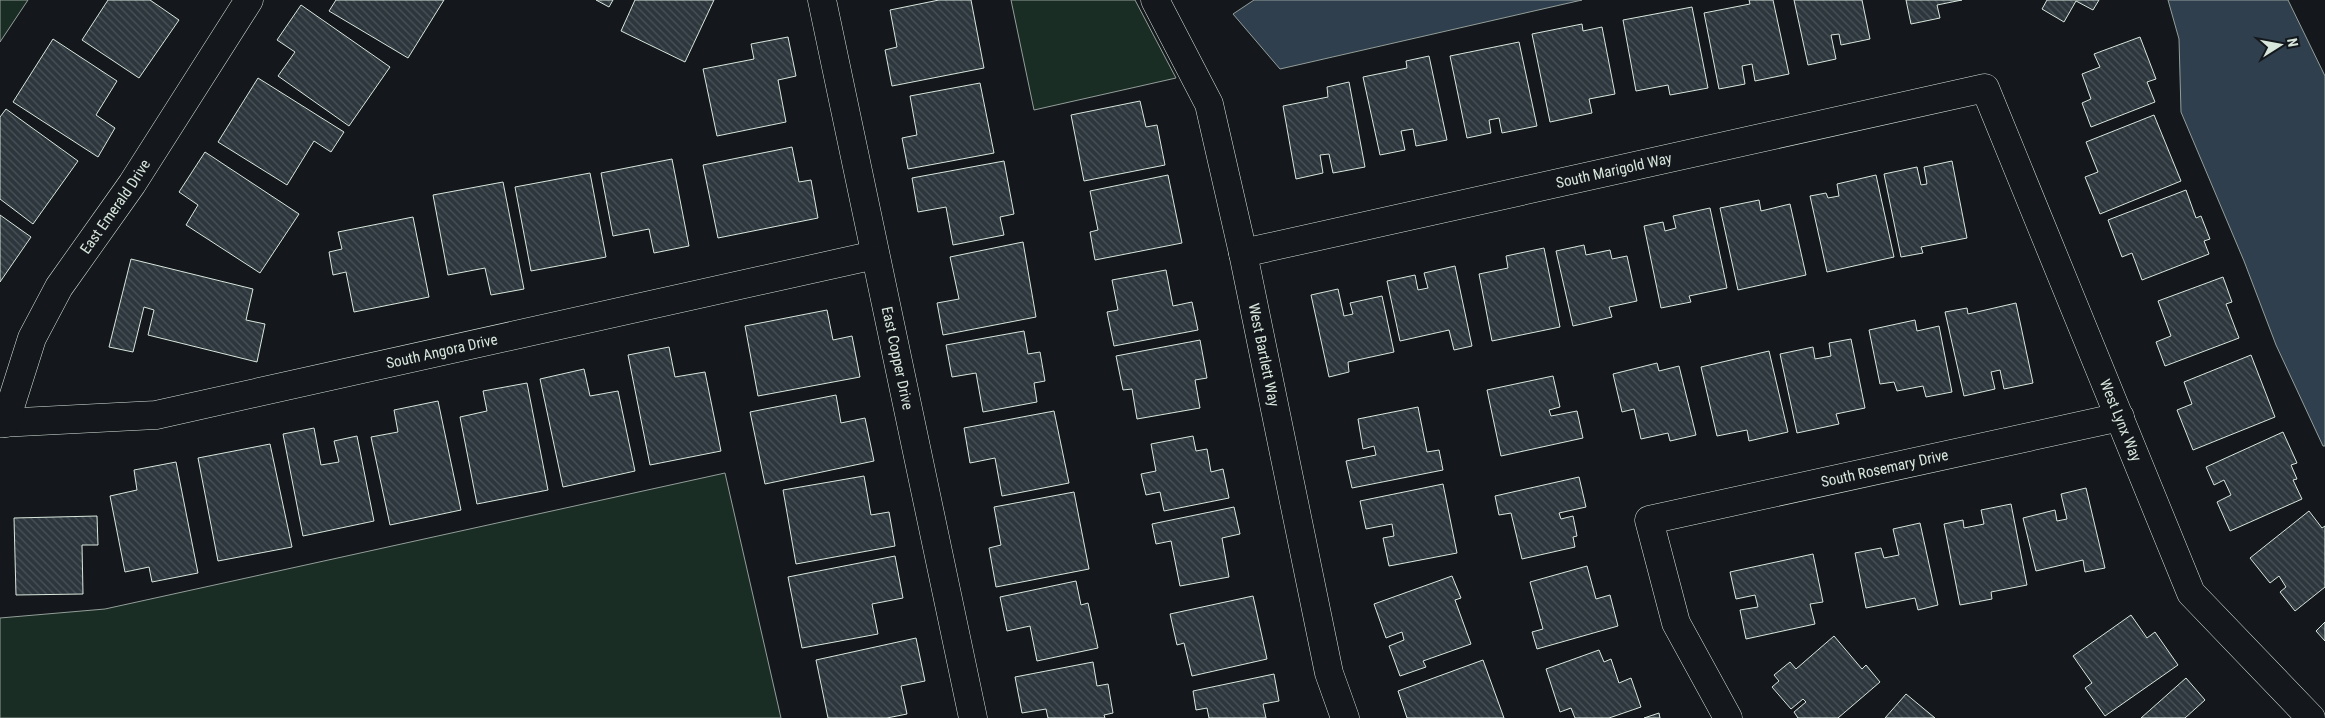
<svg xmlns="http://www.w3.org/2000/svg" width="2325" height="718" font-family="'Roboto Condensed',sans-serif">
  <defs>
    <pattern id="building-back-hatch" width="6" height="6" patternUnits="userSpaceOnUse" patternTransform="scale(1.25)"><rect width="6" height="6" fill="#2c363c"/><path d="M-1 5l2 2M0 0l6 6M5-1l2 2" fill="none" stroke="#4a5358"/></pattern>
  </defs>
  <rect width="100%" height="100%" fill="#14181c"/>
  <path fill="#1a2d24" stroke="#939e99" d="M 0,0 L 28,0 L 0,42 Z
    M 1011,0 L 1135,0 L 1176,78 L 1034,110 Z
    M 725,473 L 781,718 L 0,718 L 0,618 L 105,609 Z"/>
  <path fill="#2f3f4d" stroke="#939e99" d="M 1254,0 L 1582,0 L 1280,69 L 1233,14 Z
    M 2168,0 L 2288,0 L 2325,76 L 2325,446 L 2323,446 L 2276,345 L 2244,261 L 2181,112 L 2179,39 Z"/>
  <path fill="url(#building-back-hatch)" stroke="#d8e6dc" d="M 108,0 L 150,0 L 179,20 L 139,78 L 82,40 Z
    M 336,0 L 444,0 L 408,58 L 329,11 Z
    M 596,0 L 613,0 L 609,7 Z
    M 635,0 L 714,0 L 685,62 L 621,31 Z
    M 939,0 L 971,0 L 984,68 L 892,86 L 885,50 L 897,47 L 890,10 Z
    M 1749,0 L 1773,0 L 1789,74 L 1755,81 L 1752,64 L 1742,66 L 1745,84 L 1719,89 L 1704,13 L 1750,4 Z
    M 1794,0 L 1862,0 L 1870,39 L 1841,45 L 1839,34 L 1831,35 L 1836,59 L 1808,65 Z
    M 1906,0 L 1962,0 L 1937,5 L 1940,18 L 1911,24 Z
    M 2047,0 L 2099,0 L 2093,10 L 2076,1 L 2064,22 L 2042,9 Z
    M 301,5 L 390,67 L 349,126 L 278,76 L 295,52 L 277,40 Z
    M 1692,7 L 1708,88 L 1670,95 L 1668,85 L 1636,91 L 1623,20 Z
    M 1582,24 L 1583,31 L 1602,27 L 1615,94 L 1589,99 L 1592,113 L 1550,122 L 1532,34 Z
    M 788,37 L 796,76 L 778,80 L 786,122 L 717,136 L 703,69 L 754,59 L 751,44 Z
    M 2140,37 L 2156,79 L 2147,82 L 2155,102 L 2091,127 L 2082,103 L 2091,99 L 2082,74 L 2100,67 L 2094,54 Z
    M 53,39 L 117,81 L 96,115 L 115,128 L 98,157 L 13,102 Z
    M 1519,42 L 1537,126 L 1502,133 L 1499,118 L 1489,120 L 1491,133 L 1467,138 L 1450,56 Z
    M 1429,56 L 1447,140 L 1416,146 L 1413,129 L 1401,131 L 1405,150 L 1380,155 L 1363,77 L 1407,68 L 1406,61 Z
    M 258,78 L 344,132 L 331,152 L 314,141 L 287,185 L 218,142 Z
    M 1349,82 L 1365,167 L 1333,173 L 1329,154 L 1320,155 L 1323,173 L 1296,179 L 1283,106 L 1328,97 L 1327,87 Z
    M 980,83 L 994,153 L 908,169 L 902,138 L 917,135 L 910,96 Z
    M 1140,101 L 1146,127 L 1157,125 L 1165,165 L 1084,181 L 1071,115 Z
    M 6,109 L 78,161 L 33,224 L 0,199 L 0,117 Z
    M 2154,115 L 2181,181 L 2100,214 L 2085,177 L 2098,172 L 2086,142 Z
    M 792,147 L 799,182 L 811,180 L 818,218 L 718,238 L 703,165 Z
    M 205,152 L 299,214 L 260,273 L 186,225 L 198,205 L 179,192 Z
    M 672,159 L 689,246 L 654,253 L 649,229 L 613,236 L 601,173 Z
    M 1004,161 L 1014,214 L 1000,217 L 1004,235 L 953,245 L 946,207 L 918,212 L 912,178 Z
    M 1952,161 L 1967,238 L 1921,247 L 1923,253 L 1901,257 L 1884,174 L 1917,167 L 1921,185 L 1927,184 L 1924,167 Z
    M 590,173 L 606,257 L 531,271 L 515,187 Z
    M 1168,175 L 1182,243 L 1095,260 L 1090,232 L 1098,230 L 1090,191 Z
    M 1876,175 L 1894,257 L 1827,272 L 1810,196 L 1826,193 L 1828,198 L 1839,196 L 1837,184 Z
    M 503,182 L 524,289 L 491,295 L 485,268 L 448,275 L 433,195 Z
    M 2186,190 L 2196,218 L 2201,216 L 2210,239 L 2204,241 L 2209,254 L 2142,280 L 2132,253 L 2122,257 L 2108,220 Z
    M 1759,200 L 1761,211 L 1790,204 L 1806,275 L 1738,290 L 1720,208 Z
    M 1710,208 L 1727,288 L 1689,296 L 1691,302 L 1661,308 L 1644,226 L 1663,222 L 1665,231 L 1676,228 L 1673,216 Z
    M 0,215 L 31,237 L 0,282 Z
    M 413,217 L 429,297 L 354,312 L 346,272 L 333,275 L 329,252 L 342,249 L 338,232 Z
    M 1023,242 L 1036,317 L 943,335 L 937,303 L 959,299 L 950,257 Z
    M 1584,245 L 1586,255 L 1610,250 L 1612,259 L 1627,256 L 1637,301 L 1609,307 L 1612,317 L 1573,326 L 1556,251 Z
    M 1544,248 L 1560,327 L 1492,341 L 1479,274 L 1508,268 L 1506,256 Z
    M 131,259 L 253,289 L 246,320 L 265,324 L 257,362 L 148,335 L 154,310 L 144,307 L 133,352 L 109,347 Z
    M 1455,266 L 1472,346 L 1454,350 L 1449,330 L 1400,341 L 1387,281 L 1415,275 L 1418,290 L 1428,288 L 1424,273 Z
    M 1166,270 L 1173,306 L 1192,302 L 1198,330 L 1114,346 L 1107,312 L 1118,310 L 1112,280 Z
    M 2223,277 L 2232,302 L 2226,304 L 2239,338 L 2165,366 L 2156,342 L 2171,336 L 2158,301 Z
    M 1338,289 L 1344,316 L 1353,314 L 1350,303 L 1382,296 L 1394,352 L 1348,362 L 1349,372 L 1329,377 L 1311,295 Z
    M 2016,303 L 2033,383 L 2004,389 L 2000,370 L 1991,372 L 1995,389 L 1964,396 L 1945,312 L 1967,308 L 1968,314 Z
    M 827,310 L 833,340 L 852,336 L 860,377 L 758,396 L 745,326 Z
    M 1915,320 L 1917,331 L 1939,326 L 1952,392 L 1926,397 L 1923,386 L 1897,391 L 1894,382 L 1880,384 L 1869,330 Z
    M 1024,331 L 1028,354 L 1040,352 L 1045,381 L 1034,383 L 1037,402 L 983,412 L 976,373 L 952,377 L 946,345 Z
    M 1851,339 L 1865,408 L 1836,414 L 1839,424 L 1797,433 L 1780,354 L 1813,347 L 1815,359 L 1831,356 L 1829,343 Z
    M 1200,340 L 1207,378 L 1195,380 L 1200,408 L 1137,419 L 1132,389 L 1123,390 L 1116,356 Z
    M 669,347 L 675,377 L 705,372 L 721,451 L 650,465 L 628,355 Z
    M 1769,351 L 1788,432 L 1749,441 L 1747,430 L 1717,436 L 1701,367 Z
    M 2251,355 L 2275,417 L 2193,450 L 2177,410 L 2192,404 L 2184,382 Z
    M 1657,363 L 1659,371 L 1679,366 L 1696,435 L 1670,441 L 1668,433 L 1641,439 L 1634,409 L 1622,412 L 1613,374 Z
    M 584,369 L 590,396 L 618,391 L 635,471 L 563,487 L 540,379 Z
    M 1553,376 L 1560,407 L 1549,410 L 1551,416 L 1577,411 L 1583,438 L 1501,456 L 1487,390 Z
    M 527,383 L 548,490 L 477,504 L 460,417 L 487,411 L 483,391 Z
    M 836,395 L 841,423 L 865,418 L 874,461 L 765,484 L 750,412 Z
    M 438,401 L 461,510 L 390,525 L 371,437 L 398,432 L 394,410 Z
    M 1418,407 L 1427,452 L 1439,450 L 1443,470 L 1352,488 L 1346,461 L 1376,455 L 1374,446 L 1363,449 L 1358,419 Z
    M 1054,411 L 1069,483 L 1002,496 L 995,458 L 970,463 L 964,428 Z
    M 314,428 L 321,465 L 339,462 L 334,441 L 357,436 L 374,521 L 303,536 L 283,434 Z
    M 2283,432 L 2297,463 L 2291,465 L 2297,479 L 2293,480 L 2302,499 L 2230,531 L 2217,502 L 2231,495 L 2224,480 L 2214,485 L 2206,467 Z
    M 1193,436 L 1196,451 L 1207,449 L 1211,472 L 1223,469 L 1229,498 L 1164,511 L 1160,492 L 1146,495 L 1141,474 L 1156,471 L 1151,444 Z
    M 270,444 L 292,547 L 218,561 L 198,458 Z
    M 176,462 L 198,573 L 152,582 L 149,567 L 125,572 L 110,496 L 137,490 L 134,470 Z
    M 864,476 L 871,515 L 889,512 L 895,546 L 796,564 L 783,490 Z
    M 1579,477 L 1586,507 L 1559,513 L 1561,519 L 1573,516 L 1577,536 L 1573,537 L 1575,547 L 1522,559 L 1511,513 L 1499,515 L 1495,496 Z
    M 1443,484 L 1457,553 L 1389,566 L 1383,538 L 1394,536 L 1392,524 L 1366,529 L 1360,501 Z
    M 2086,488 L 2105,568 L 2085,572 L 2083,560 L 2036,571 L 2023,518 L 2055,510 L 2057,521 L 2067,519 L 2061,494 Z
    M 1074,492 L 1089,569 L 996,587 L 989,548 L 1001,545 L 994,507 Z
    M 2011,504 L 2027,585 L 1991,592 L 1992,599 L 1960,605 L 1944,524 L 1963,520 L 1964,528 L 1984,524 L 1981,510 Z
    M 1234,507 L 1240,534 L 1222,538 L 1229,577 L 1180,586 L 1171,541 L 1156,544 L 1152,524 Z
    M 2309,511 L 2322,528 L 2325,526 L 2325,587 L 2295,611 L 2280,592 L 2286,587 L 2279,576 L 2270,583 L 2250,558 Z
    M 97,516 L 98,545 L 82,545 L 83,594 L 16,595 L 14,518 Z
    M 1920,523 L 1938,605 L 1918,610 L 1915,598 L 1866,608 L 1855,553 L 1881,548 L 1884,558 L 1899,555 L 1893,529 Z
    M 1813,554 L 1823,602 L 1810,604 L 1815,624 L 1746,639 L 1740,610 L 1758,607 L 1755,595 L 1736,599 L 1730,572 Z
    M 895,556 L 903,598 L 872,604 L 878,634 L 802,648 L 788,577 Z
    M 1587,566 L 1596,599 L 1610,595 L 1618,626 L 1537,649 L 1532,632 L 1543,629 L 1530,582 Z
    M 1452,576 L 1461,598 L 1455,600 L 1471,644 L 1423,661 L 1426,667 L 1400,676 L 1389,646 L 1404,640 L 1402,632 L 1386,638 L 1374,604 Z
    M 1076,581 L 1081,605 L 1088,603 L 1098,648 L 1037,661 L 1030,626 L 1007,631 L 1000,597 Z
    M 1253,596 L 1267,659 L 1192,676 L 1184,643 L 1177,645 L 1170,614 Z
    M 2131,615 L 2147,638 L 2155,632 L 2178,665 L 2105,716 L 2085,688 L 2092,683 L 2073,656 Z
    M 2325,622 L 2325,641 L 2316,631 Z
    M 1834,636 L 1862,669 L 1866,665 L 1880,682 L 1838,718 L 1798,718 L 1794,712 L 1806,702 L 1803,699 L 1791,709 L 1772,687 L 1779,681 L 1774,675 L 1790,662 L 1796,669 Z
    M 916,638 L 925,681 L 901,686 L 907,714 L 887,718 L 828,718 L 816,660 Z
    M 1599,650 L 1604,662 L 1611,659 L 1619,683 L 1631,678 L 1641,707 L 1609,718 L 1575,718 L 1571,708 L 1560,712 L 1546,669 Z
    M 1483,660 L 1504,718 L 1407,718 L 1398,691 Z
    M 1093,662 L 1097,686 L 1108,684 L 1113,713 L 1104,715 L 1105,718 L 1048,718 L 1046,709 L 1022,713 L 1015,677 Z
    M 1274,674 L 1279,701 L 1263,704 L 1266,718 L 1209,718 L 1207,708 L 1196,710 L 1193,691 Z
    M 2186,678 L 2205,700 L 2185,718 L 2141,718 Z
    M 1906,694 L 1935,718 L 1885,718 Z
    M 1659,713 L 1660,718 L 1644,718 Z"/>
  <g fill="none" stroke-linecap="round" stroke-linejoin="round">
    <defs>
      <g id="minor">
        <path id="s1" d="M 822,0 L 973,718"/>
        <path id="s2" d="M 1155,0 L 1209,104 L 1243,253 L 1329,673 L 1345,718"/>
        <path id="s3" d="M 1243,253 L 1985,88 L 2191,593 L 2311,718"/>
        <path id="s4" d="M 0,423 L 156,415 L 875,255"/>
        <path id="s5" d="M 5,423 L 32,338 L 59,287 L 132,184 L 249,0"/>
        <path id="s6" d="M 1728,718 L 1676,623 L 1649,520 L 2120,417"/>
      </g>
    </defs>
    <use href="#minor" stroke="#d8e6dc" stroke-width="29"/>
    <use href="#minor" stroke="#14181c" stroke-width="28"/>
  </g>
  <g text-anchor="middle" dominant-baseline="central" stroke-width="4" stroke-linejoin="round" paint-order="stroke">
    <g font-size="15" fill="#d8e6dc" stroke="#14181c">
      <text stroke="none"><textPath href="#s3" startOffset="380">South Marigold Way</textPath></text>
      <text stroke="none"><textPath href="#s5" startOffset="245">East Emerald Drive</textPath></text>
      <text stroke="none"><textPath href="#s4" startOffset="449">South Angora Drive</textPath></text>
      <text stroke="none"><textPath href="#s2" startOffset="374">West Bartlett Way</textPath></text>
      <text stroke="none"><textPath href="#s1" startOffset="366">East Copper Drive</textPath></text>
      <text stroke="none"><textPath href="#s3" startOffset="1119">West Lynx Way</textPath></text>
      <text stroke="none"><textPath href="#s6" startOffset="456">South Rosemary Drive</textPath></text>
    </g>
  </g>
  <g transform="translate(2280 45) rotate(79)" stroke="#14181c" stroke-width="4" paint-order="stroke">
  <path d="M0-4L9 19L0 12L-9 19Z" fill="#d8e6dc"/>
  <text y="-8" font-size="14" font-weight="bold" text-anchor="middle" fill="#d8e6dc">N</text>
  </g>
</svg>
